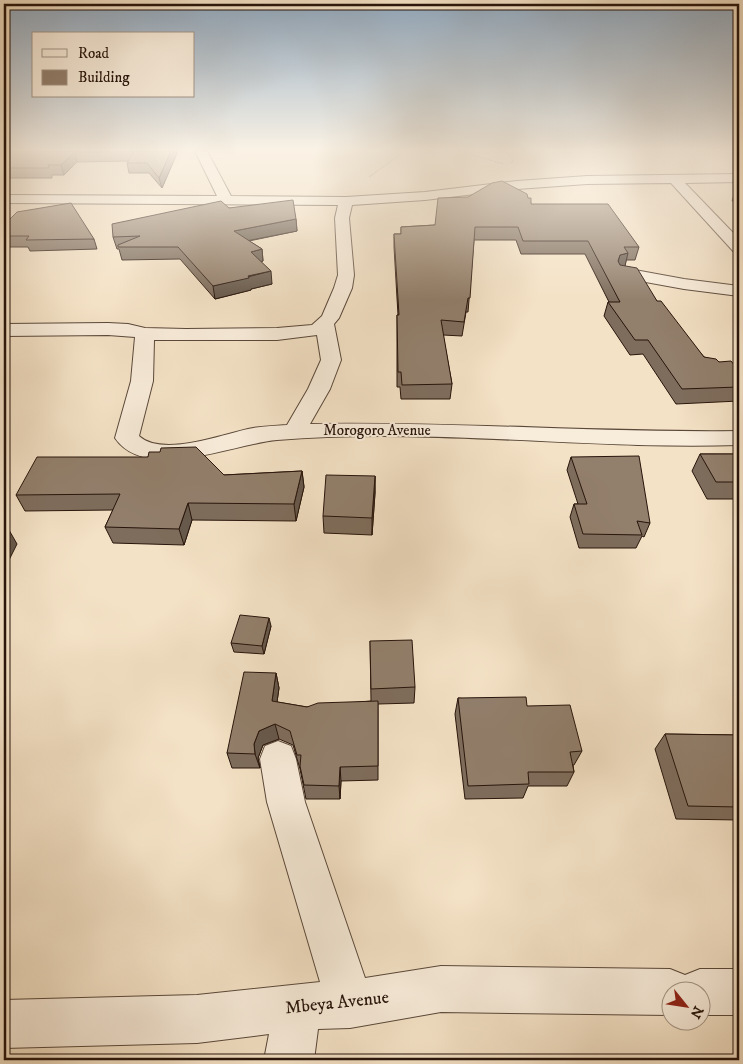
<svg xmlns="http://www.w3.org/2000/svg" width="743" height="1064" font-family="'IM FELL DW Pica',serif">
  <rect width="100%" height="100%" fill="#f4e2c6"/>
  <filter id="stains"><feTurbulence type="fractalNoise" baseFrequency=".004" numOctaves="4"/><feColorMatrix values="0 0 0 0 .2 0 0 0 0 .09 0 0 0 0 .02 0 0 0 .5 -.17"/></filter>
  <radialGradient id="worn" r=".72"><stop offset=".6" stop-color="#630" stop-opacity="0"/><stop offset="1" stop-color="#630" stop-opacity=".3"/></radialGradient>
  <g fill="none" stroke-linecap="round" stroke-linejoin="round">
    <defs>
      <path id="minor" d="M 195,151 L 207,151 L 231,196 L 346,197 L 425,192 L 517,181 L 587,176 L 739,174 L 739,182 L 685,183 L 739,239 L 739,253 L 733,251 L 671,183 L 587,184 L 517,189 L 425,200 L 352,205 L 349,218 L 354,275 L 352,288 L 339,318 L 334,324 L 341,360 L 330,389 L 310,424 C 453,421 596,433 739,431 L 739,445 C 585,450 430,427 277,440 C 233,444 146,483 115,438 L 131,381 L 135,337 L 108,335 L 4,336 L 4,324 L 108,323 L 128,324 L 145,328 L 186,329 L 277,328 L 312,325 L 322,316 L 334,288 L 338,275 L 335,218 L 338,205 L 4,203 L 4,195 L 217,196 ZM 317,335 L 321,360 L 308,389 L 287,425 C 274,426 261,426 248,429 C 221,435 162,457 139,436 L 153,381 L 154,340 L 277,340 Z
        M 624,268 L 684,279 L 739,286 L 739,296 L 684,289 L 618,277 L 616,273 L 618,269 Z
        M 278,741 L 291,746 L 296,759 L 305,802 L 365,978 L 441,966 L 670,969 L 685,975 L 700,969 L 739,969 L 739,1015 L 700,1015 L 700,992 L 670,992 L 670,1015 L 441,1012 L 350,1028 L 318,1029 L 314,1060 L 264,1060 L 269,1034 L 197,1043 L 4,1048 L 4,1000 L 197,995 L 320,982 L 267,802 L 260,759 L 265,746 Z"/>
    </defs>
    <use href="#minor" stroke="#5a483a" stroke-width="2"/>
    <path stroke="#27140b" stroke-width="1" stroke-dasharray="0.5 1" stroke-linecap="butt" d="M 458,151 L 504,164
      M 505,151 L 513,160 L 511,164
      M 369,177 L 405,151"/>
    <use href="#minor" fill="#f8ecda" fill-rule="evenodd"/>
  </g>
  <path fill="#7e6d5d" stroke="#27140b" d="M 4,151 L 178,151 L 162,188 L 149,173 L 129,173 L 127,163 L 129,161 L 77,162 L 64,175 L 52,175 L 52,178 L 4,178 Z
    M 739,178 L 739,202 L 732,201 L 737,184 Z
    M 528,198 L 531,204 L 639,247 L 635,260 L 626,260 L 625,266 L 657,301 L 704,357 L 719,362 L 739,371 L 739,401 L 676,404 L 643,354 L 630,355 L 604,316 L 608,302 L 609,302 L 585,254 L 521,254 L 516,240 L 474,240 L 468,312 L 466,312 L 462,336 L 443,335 L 452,384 L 450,399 L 401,399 L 400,387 L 397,387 L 397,315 L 398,315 L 394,247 L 394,234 L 401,234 L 401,227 L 435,225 Z
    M 229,208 L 296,219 L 297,231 L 249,241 L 262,249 L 263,261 L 261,262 L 272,284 L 251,289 L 251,290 L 215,299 L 180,259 L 122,260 L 119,249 L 117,249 L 113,237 Z
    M 4,225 L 94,239 L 97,249 L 30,251 L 28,247 L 4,247 Z
    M 700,454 L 739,454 L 739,499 L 707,499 L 692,471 Z
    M 148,457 L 224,475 L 302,471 L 304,487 L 296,521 L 192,520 L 184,545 L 113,543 L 105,527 L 113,510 L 25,511 L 16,495 Z
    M 571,457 L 650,523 L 644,537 L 642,536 L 636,548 L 579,548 L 570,517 L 574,504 L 578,504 L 567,470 Z
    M 375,476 L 375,493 L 372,535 L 324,533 L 323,516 Z
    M 271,626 L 264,654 L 234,652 L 231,643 Z
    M 370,641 L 415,687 L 414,703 L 378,704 L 378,780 L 341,781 L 340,799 L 306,799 L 300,769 L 293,745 L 279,739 L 263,745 L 258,758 L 260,768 L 232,768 L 227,753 L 276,673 L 279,688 L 277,702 L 307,707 L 371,701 Z
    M 458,698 L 527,706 L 582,751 L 574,765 L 573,765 L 574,772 L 567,786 L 528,786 L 523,798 L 465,799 L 455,714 Z
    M 665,734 L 739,735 L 739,820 L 676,819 L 655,749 Z"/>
  <path fill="#66594c" stroke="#27140b" d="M 171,151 L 178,151 L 162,188 L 159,178 Z
    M 74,153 L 77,162 L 64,175 L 61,165 Z
    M 296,219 L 297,231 L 236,243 L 234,231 Z
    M 262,249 L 263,261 L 253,264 L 251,252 Z
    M 628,253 L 625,266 L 616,268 L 620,255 Z
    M 271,271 L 272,284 L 251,289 L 251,290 L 215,299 L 213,286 Z
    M 302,471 L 304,487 L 296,521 L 294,504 Z
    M 375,476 L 375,493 L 372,535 L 372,518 Z
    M 188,503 L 192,520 L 184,545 L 179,529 Z
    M 9,530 L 17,544 L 4,570 L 4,539 Z
    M 269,618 L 271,626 L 264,654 L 262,646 Z
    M 276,673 L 279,688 L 275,716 L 272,701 Z
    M 275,724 L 279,739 L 263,745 L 258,758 L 260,768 L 255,754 L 254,744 L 259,731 Z
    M 340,767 L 341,781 L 340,799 L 339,786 Z"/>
  <path fill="#927f6c" stroke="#27140b" d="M 4,151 L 124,151 L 74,153 L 61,165 L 48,165 L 49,168 L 4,168 Z
    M 134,151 L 171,151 L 159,178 L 147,163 L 127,163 Z
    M 739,179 L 739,192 L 736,191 Z
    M 502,181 L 527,194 L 528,198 L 531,198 L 531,204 L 608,204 L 639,247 L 624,247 L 628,253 L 620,255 L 618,261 L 620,265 L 637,268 L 657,301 L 661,301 L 704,357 L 716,359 L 719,362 L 731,361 L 739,371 L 739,387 L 682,389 L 648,340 L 635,340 L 608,302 L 620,302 L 588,241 L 523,241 L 518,227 L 475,227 L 470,298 L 468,298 L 464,322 L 441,320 L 452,384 L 402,385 L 401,372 L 398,372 L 397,315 L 399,315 L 394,234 L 401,234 L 401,227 L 435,225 L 438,198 L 468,197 L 492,183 Z
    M 293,200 L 296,219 L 234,231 L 262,249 L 251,252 L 271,271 L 248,276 L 249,278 L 213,286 L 178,247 L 118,247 L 118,245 L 140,236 L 113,237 L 112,224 L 221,201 L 229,208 Z
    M 71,203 L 94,239 L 26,240 L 29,236 L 4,236 L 4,225 L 17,212 Z
    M 196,447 L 224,475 L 302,471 L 294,504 L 188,503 L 179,529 L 105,527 L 120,494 L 16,495 L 37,457 L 148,457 L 149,452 L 160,452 L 161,448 Z
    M 700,454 L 739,454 L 739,482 L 716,482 Z
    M 639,456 L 650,523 L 637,521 L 642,535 L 583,534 L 574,504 L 587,504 L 571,457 Z
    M 326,475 L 375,476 L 372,518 L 323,516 Z
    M 4,530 L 9,530 L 4,539 Z
    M 240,615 L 269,618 L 262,646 L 231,643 Z
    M 412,640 L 415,687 L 371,689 L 370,641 Z
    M 244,672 L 276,673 L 272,701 L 307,707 L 318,703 L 378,701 L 378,766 L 340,767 L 339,786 L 304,785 L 300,766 L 301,755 L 297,755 L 290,731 L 275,724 L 259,731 L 254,744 L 255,754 L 227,753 Z
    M 526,697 L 527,706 L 570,705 L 582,751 L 570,752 L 574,772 L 528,772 L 529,784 L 468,786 L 458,698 Z
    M 665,734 L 739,735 L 739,807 L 688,806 Z"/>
  <linearGradient id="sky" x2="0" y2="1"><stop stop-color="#91aac1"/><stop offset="0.5" stop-color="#faf2e5"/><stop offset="1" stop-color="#faf2e5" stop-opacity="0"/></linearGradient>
  <rect width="743" height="300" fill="url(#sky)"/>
  <g text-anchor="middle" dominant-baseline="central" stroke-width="4" stroke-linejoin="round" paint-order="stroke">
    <g font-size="15" fill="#27140b" stroke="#f8ecda">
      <text x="377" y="430">Morogoro Avenue</text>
    </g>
    <g font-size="18" fill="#27140b" stroke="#f8ecda">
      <text transform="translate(337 1003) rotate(-6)">Mbeya Avenue</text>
    </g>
  </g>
  <rect width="743" height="1064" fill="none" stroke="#f4e2c6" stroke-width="20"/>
  <rect x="5" y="5" width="733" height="1054" fill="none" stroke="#27140b" stroke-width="2.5"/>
  <rect x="10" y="10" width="723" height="1044" fill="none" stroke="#27140b"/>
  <rect x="32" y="32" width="162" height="65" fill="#f8ecda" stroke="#a49687"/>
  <rect x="42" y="49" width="25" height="8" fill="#f8ecda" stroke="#a49687"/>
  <text x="78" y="58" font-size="15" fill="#27140b">Road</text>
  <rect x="42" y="70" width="25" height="15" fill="#927f6c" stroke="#a49687"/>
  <text x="78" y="82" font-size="15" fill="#27140b">Building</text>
  <g transform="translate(686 1006) rotate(120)"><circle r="24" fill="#f8ecda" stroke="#a49687"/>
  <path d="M0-4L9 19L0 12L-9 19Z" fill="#8f2418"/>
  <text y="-8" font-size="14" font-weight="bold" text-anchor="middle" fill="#27140b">N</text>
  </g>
  <rect width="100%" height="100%" filter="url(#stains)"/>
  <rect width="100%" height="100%" fill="url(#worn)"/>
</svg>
